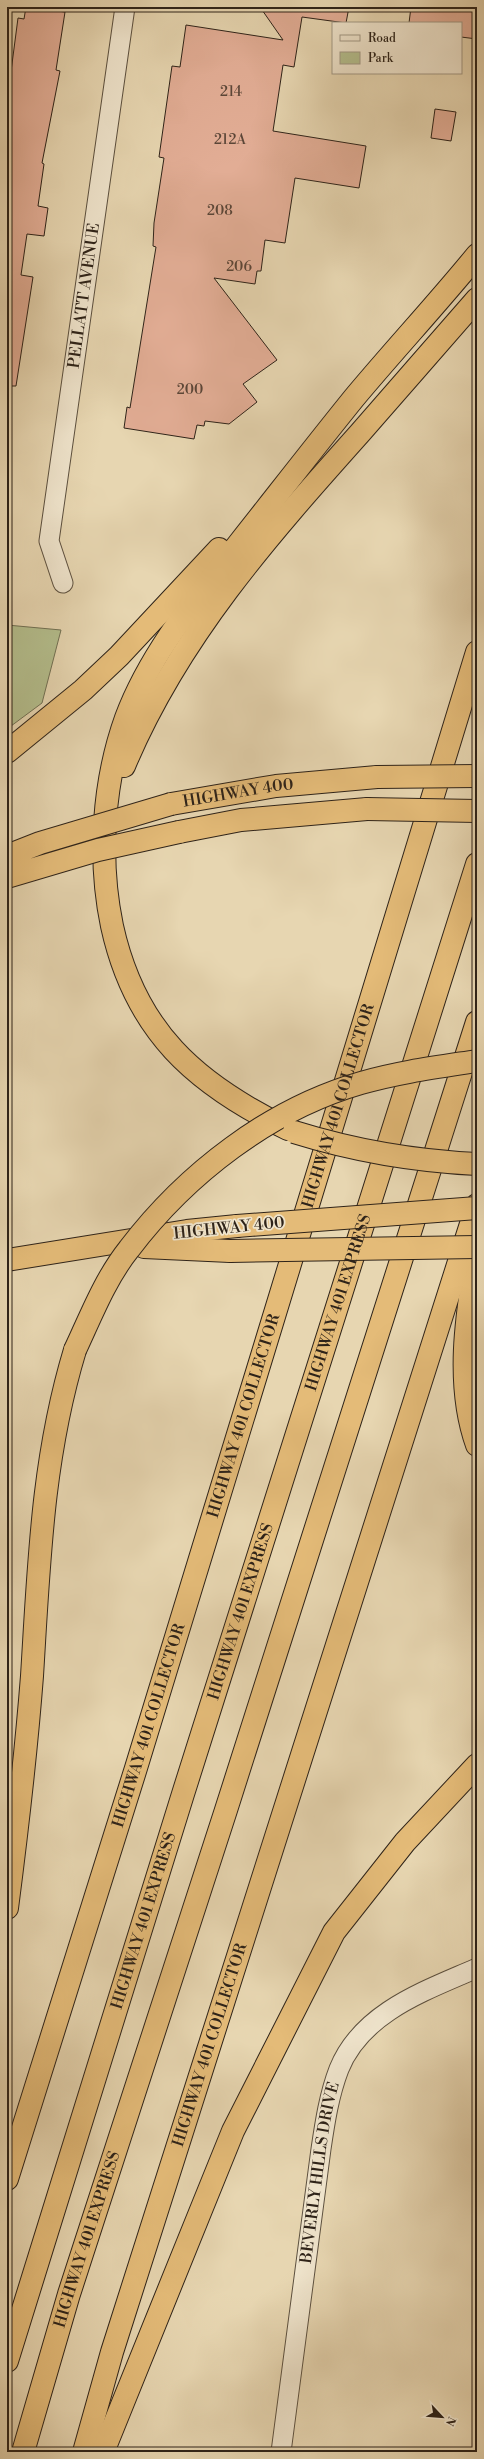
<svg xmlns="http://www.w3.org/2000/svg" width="484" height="2459" font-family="'Libre Bodoni',serif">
  <rect width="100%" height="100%" fill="#e7d6b1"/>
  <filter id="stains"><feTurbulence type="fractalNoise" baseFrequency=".005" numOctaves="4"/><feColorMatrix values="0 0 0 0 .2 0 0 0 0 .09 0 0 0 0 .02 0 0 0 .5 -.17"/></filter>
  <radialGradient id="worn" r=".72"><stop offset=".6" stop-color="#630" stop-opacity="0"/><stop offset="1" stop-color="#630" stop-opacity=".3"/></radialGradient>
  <path fill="#b4be8d" stroke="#717053" d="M 7,625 L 61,630 L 42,703 L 7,729 Z"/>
  <path fill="#e2ad95" stroke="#2e2319" d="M 26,7 L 65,12 L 56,70 L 60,71 L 42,163 L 44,164 L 38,206 L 48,208 L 44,236 L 27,234 L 21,275 L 33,277 L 16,386 L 7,386 L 7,155 L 9,140 L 7,138 L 7,102 L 18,18 L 24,19 Z
    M 260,7 L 349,7 L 346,23 L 302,17 L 294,67 L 283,65 L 273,131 L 366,146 L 359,188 L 295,178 L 285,243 L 265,240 L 261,271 L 257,271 L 255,284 L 214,278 L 277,360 L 243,384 L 257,402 L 229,424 L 205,421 L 204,426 L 197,425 L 194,439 L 124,428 L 127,407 L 130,408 L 156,247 L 153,246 L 154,223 L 164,158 L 159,157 L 172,66 L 180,67 L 186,25 L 283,40 Z
    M 411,7 L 477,7 L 477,39 L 461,37 L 461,23 L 409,23 Z
    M 435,109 L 456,112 L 451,141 L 431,138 Z"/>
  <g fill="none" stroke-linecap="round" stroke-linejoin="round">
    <defs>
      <g id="minor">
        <path id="s1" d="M 63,583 L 49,541 L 125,7"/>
        <path id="s2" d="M 281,2452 L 321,2149 C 325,2122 329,2095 339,2069 C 362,2012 425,1991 477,1968"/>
      </g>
      <g id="highway">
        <path d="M 7,752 L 83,690 L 119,656 L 219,549"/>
        <path d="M 124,766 C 178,637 268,536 360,433 C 399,388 438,344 477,299"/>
        <path id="s3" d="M 171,804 L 276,786 L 377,777"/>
        <path d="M 179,832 L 241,820 L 367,809"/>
        <path d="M 288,1129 C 195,1084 135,1031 112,926 C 98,859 103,782 126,718 C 150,653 198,596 240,542 C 278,494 316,445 354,398 C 394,350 437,304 477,255"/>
        <path d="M 144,1247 L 230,1251"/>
        <path d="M 477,1250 C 467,1313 455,1384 477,1445"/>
        <path d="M 7,1260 L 187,1231 L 237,1226"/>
        <path d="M 7,1908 C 17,1831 26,1754 32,1676 C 39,1564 42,1459 75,1350"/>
        <path id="s4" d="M 7,2179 L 136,1768 L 477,652"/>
        <path id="s5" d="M 7,2361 L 183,1794 L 477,864"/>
        <path id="s6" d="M 23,2452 L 69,2294 L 226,1810 L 477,1022"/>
        <path id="s7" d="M 84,2452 L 112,2352 L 477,1205"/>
        <path d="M 103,2452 L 233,2131 L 334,1932 L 405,1842 L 477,1765"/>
      </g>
    </defs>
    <use href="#minor" stroke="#5c503f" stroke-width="21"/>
    <use href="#highway" stroke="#2e2319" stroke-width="24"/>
    <use href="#minor" stroke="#efe4cc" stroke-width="19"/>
    <use href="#highway" stroke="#e4bb78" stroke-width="22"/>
    <defs>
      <path id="highway-bridge" d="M 377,777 L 477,776
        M 367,809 L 477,811
        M 7,856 L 40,843 L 171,804
        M 7,877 L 98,850 L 179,832
        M 294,1132 C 355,1151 414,1161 477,1164
        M 237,1226 L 477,1208
        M 230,1251 L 477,1247
        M 75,1350 C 91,1316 105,1279 129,1249 C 186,1174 270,1109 361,1083 C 399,1072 438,1067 477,1061"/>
    </defs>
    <use href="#highway-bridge" stroke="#2e2319" stroke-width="24" stroke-linecap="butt"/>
    <use href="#highway-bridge" stroke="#e4bb78" stroke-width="22"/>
  </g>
  <g text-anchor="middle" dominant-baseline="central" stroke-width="3.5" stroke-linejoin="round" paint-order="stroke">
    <g font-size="14" fill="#5b4638">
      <text x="231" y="92">214</text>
      <text x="230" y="140">212A</text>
      <text x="220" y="211">208</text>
      <text x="239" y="267">206</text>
      <text x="190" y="390">200</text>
    </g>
    <g font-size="16" fill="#2e2319" stroke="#efe4cc">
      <text stroke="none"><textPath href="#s1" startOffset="292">PELLATT AVENUE</textPath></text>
      <text stroke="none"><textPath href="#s3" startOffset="68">HIGHWAY 400</textPath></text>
      <text stroke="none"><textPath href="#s4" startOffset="1123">HIGHWAY 401 COLLECTOR</textPath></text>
      <text transform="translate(229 1228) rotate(-6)">HIGHWAY 400</text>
      <text stroke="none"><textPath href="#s5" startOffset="1109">HIGHWAY 401 EXPRESS</textPath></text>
      <text stroke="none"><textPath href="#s4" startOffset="799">HIGHWAY 401 COLLECTOR</textPath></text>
      <text stroke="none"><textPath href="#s5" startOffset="785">HIGHWAY 401 EXPRESS</textPath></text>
      <text stroke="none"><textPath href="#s4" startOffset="475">HIGHWAY 401 COLLECTOR</textPath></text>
      <text stroke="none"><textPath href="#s5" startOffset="461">HIGHWAY 401 EXPRESS</textPath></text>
      <text stroke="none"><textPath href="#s7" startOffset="426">HIGHWAY 401 COLLECTOR</textPath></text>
      <text stroke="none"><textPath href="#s2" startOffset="282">BEVERLY HILLS DRIVE</textPath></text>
      <text stroke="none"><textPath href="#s6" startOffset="222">HIGHWAY 401 EXPRESS</textPath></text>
    </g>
  </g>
  <rect width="484" height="2459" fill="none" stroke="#e7d6b1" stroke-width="24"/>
  <rect x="8" y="8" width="468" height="2443" fill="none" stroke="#2e2319" stroke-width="2"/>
  <rect x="12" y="12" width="460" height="2435" fill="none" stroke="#2e2319"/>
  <rect x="332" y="22" width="130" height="52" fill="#efe4cc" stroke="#a29784"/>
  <rect x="340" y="35" width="20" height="6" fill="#efe4cc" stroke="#a29784"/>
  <text x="368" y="42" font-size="12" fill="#2e2319">Road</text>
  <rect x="340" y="52" width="20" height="12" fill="#b4be8d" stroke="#a29784"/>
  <text x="368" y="62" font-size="12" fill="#2e2319">Park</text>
  <g transform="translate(442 2417) rotate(116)" stroke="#efe4cc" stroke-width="3" paint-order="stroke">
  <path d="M0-3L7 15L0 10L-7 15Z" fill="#2e2319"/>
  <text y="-6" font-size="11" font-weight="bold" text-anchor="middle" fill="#2e2319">N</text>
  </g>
  <rect width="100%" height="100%" filter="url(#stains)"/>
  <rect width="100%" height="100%" fill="url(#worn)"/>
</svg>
